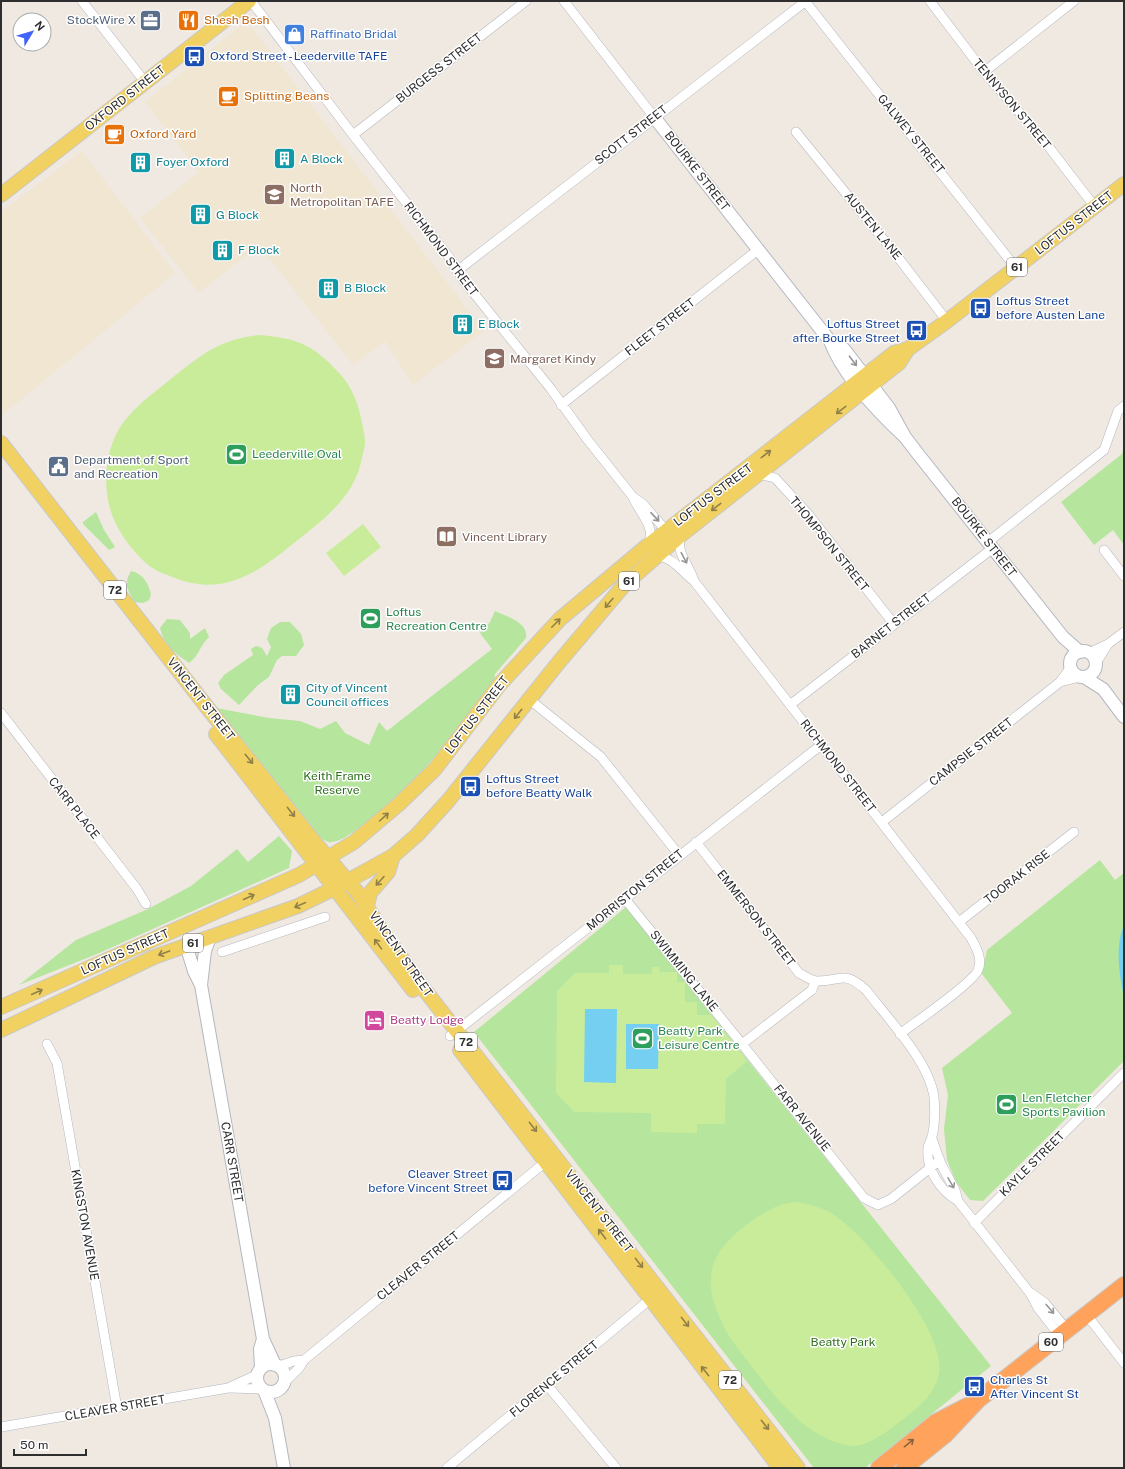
<svg xmlns="http://www.w3.org/2000/svg" width="1125" height="1469" font-family="'Public Sans',sans-serif">
  <rect width="100%" height="100%" fill="#efe9e1"/>
  <path fill="#f0e6d1" d="M 241,26 L 252,28 L 484,331 L 413,385 L 385,341 L 353,365 L 259,245 L 199,293 L 140,218 L 199,172 L 145,102 Z
    M 82,151 L 175,273 L 1,416 L 1,212 Z"/>
  <path fill="#b6e59e" d="M 1124,444 L 1124,545 L 1113,530 L 1094,545 L 1061,502 L 1122,454 Z
    M 96,512 L 104,530 L 115,547 L 109,550 L 83,524 L 83,522 Z
    M 131,571 C 142,573 149,583 151,595 L 149,600 L 143,603 L 134,602 C 128,589 123,585 131,571 Z
    M 495,611 C 506,616 529,623 526,638 L 495,674 L 494,684 C 453,735 413,789 359,828 C 351,833 342,841 332,842 C 326,843 321,838 317,834 L 211,707 L 269,718 L 300,721 L 320,729 L 336,721 L 345,733 L 369,745 L 379,722 L 387,731 L 492,649 L 480,633 L 490,622 Z
    M 167,619 L 180,620 L 190,633 L 190,639 L 205,628 L 209,637 C 199,647 199,656 189,663 C 176,654 164,645 160,628 Z
    M 280,622 L 290,622 L 301,634 L 304,645 L 296,656 L 282,656 L 277,660 L 269,677 L 258,685 L 239,705 L 221,689 L 218,683 L 224,675 L 253,655 L 251,649 L 256,646 L 262,648 L 267,656 L 271,647 L 267,639 L 271,628 Z
    M 279,836 L 292,851 L 289,868 L 97,954 L 19,985 L 76,940 L 148,909 L 191,886 L 237,849 L 248,862 Z
    M 1100,860 L 1115,880 L 1124,873 L 1124,1061 L 983,1201 L 970,1200 L 956,1182 L 947,1160 L 944,1129 L 948,1095 L 942,1068 L 1012,1013 L 982,974 L 987,950 Z
    M 626,907 L 991,1366 L 865,1468 L 814,1468 L 474,1032 Z"/>
  <path fill="#c9ec9a" d="M 258,335 C 297,338 313,344 340,374 C 352,387 359,405 362,423 C 363,429 365,436 365,443 C 365,447 363,453 362,458 C 355,495 327,517 299,539 C 261,570 226,598 175,578 C 165,574 155,571 147,564 C 134,552 124,540 116,524 C 101,494 103,450 123,423 C 136,405 155,392 172,378 C 204,353 217,341 258,335 Z
    M 363,524 L 381,547 L 344,576 L 326,553 Z
    M 609,965 L 623,965 L 623,974 L 652,974 L 652,967 L 659,967 L 660,972 L 677,972 L 677,982 L 685,982 L 685,1002 L 697,1002 L 697,1015 L 711,1015 L 747,1061 L 726,1079 L 725,1124 L 697,1124 L 697,1133 L 651,1132 L 651,1113 L 574,1112 L 556,1093 L 557,991 L 575,973 L 609,973 Z
    M 794,1202 C 809,1204 824,1207 837,1217 C 869,1240 947,1333 939,1374 C 935,1392 922,1405 908,1415 C 893,1427 876,1442 856,1446 C 853,1447 849,1445 846,1445 C 804,1436 775,1397 750,1364 C 740,1351 727,1336 721,1320 C 715,1308 710,1292 711,1279 C 711,1257 726,1242 741,1229 C 758,1216 773,1205 794,1202 Z"/>
  <path fill="#75cff0" d="M 1124,926 L 1124,996 C 1119,975 1115,945 1124,926 Z
    M 585,1009 L 617,1009 L 616,1083 L 584,1082 Z
    M 626,1024 L 659,1024 L 658,1069 L 626,1069 Z"/>
  <g fill="none" stroke-linecap="round" stroke-linejoin="round">
    <defs>
      <path id="street" d="M 82,1 L 145,82
        M 251,1 L 353,135 L 449,257 L 464,281 L 551,389 L 587,439 L 633,497 L 643,504 L 670,535
        M 564,1 L 654,117
        M 805,1 L 1016,268
        M 930,1 L 984,72 L 1045,142 L 1095,207
        M 984,72 L 1074,1
        M 796,132 L 897,256 L 947,321
        M 353,135 L 526,1
        M 457,271 L 806,1
        M 561,405 L 759,249
        M 759,474 L 775,478 L 809,515 L 893,623
        M 633,497 C 639,512 657,528 648,544
        M 681,535 C 675,553 689,564 694,581
        M 988,542 L 1104,450 L 1118,411 L 1124,406
        M 1104,550 L 1124,576
        M 657,556 C 673,557 682,572 694,581 L 971,938 C 976,947 983,959 978,970 C 973,983 914,1023 900,1034
        M 1089,653 L 1108,644 L 1124,632
        M 1096,663 L 1108,644
        M 1060,682 L 1080,677
        M 530,700 L 601,757 L 679,855
        M 790,705 L 993,548
        M 1,713 L 137,889 L 146,904
        M 882,822 L 1060,682 L 1071,667
        M 696,842 L 799,973 C 803,975 810,980 816,981 C 841,982 843,969 866,990 C 888,1019 929,1061 934,1097 C 935,1109 935,1128 931,1140 C 930,1143 928,1145 928,1148 C 926,1170 940,1190 958,1201 L 1030,1293 L 1038,1308 L 1059,1335
        M 625,899 L 742,1044
        M 959,922 L 1074,832
        M 222,952 L 325,917
        M 815,981 L 812,990 L 742,1044 L 864,1198 L 878,1205 L 891,1199 L 940,1160
        M 450,1036 L 821,745
        M 47,1044 L 57,1063 L 117,1408
        M 932,1139 L 941,1164 L 955,1190 L 958,1201
        M 974,1223 L 1124,1073
        M 1031,1293 L 1045,1303 L 1067,1330
        M 1086,1314 L 1124,1363
        M 279,1366 L 294,1361 L 304,1360
        M 284,1383 L 299,1368 L 304,1360 L 549,1159
        M 547,1385 L 616,1468
        M 229,1388 L 261,1389
        M 1,1427 L 228,1388 L 256,1375
        M 447,1468 L 654,1296"/>
      <path id="secondary" d="M 654,117 L 830,341 C 843,375 878,412 905,437
        M 830,341 L 844,349 L 889,408 L 905,437 L 918,454 L 1063,637 L 1080,652
        M1070 664a13 13 0 1 1 26 0a13 13 0 1 1-26 0Z
        M 1084,677 L 1103,689 L 1124,717
        M 186,945 L 194,971 L 201,985 L 263,1339 L 275,1365
        M 201,985 L 205,951 L 210,937
        M257 1378a14 14 0 1 1 28 0a14 14 0 1 1-28 0Z
        M 261,1367 L 260,1349 L 263,1339
        M 264,1390 L 275,1418 L 284,1468"/>
      <path id="primary" d="M 1,195 L 249,1
        M 1,443 L 210,711 L 316,844 L 357,892 L 387,938 L 420,984 L 798,1468
        M 216,734 L 413,990
        M 367,906 L 370,893 L 388,872 L 393,856
        M 1,1007 L 299,875 L 354,842 L 399,804 L 435,769 L 500,684 L 560,619 L 647,546 L 894,353 L 908,349 L 947,321 L 1124,184
        M 1,1030 L 154,957 L 298,906 L 335,888 L 393,856 L 417,835 L 448,801 L 559,662 L 625,584 L 681,535 L 899,363 L 908,349
        M 460,1050 L 780,1468"/>
      <path id="highway" d="M 879,1468 L 936,1422 L 967,1406
        M 904,1468 L 945,1435 L 978,1400 L 1124,1285"/>
    </defs>
    <use href="#street" stroke="#b4b7c1" stroke-width="10"/>
    <use href="#secondary" stroke="#b4b7c1" stroke-width="14"/>
    <use href="#primary" stroke="#c9c9c9" stroke-width="16"/>
    <use href="#highway" stroke="#c9c9c9" stroke-width="18"/>
    <use href="#street" stroke="#fff" stroke-width="9"/>
    <use href="#secondary" stroke="#fff" stroke-width="12"/>
    <use href="#primary" stroke="#f2d163" stroke-width="14"/>
    <use href="#highway" stroke="#ffa35c" stroke-width="16"/>
  </g>
  <defs><path id="oneway-shaft" d="M-6 0H5M1.5-3L5.5 0L1.5 3" fill="none" stroke-width="1.6" stroke-linecap="round" stroke-linejoin="round"/></defs>
  <g stroke="#969696">
    <use href="#oneway-shaft" transform="translate(853 361) rotate(53)"/>
    <use href="#oneway-shaft" transform="translate(655 517) rotate(47)"/>
    <use href="#oneway-shaft" transform="translate(684 558) rotate(62)"/>
    <use href="#oneway-shaft" transform="translate(951 1183) rotate(60)"/>
    <use href="#oneway-shaft" transform="translate(1050 1309) rotate(50)"/>
  </g>
  <g stroke="#908048">
    <use href="#oneway-shaft" transform="translate(841 410) rotate(142)"/>
    <use href="#oneway-shaft" transform="translate(766 454) rotate(-38)"/>
    <use href="#oneway-shaft" transform="translate(716 507) rotate(142)"/>
    <use href="#oneway-shaft" transform="translate(609 603) rotate(130)"/>
    <use href="#oneway-shaft" transform="translate(556 623) rotate(-45)"/>
    <use href="#oneway-shaft" transform="translate(518 714) rotate(129)"/>
    <use href="#oneway-shaft" transform="translate(249 759) rotate(51)"/>
    <use href="#oneway-shaft" transform="translate(291 812) rotate(52)"/>
    <use href="#oneway-shaft" transform="translate(384 817) rotate(-42)"/>
    <use href="#oneway-shaft" transform="translate(380 881) rotate(132)"/>
    <use href="#oneway-shaft" transform="translate(249 897) rotate(-24)"/>
    <use href="#oneway-shaft" transform="translate(300 905) rotate(156)"/>
    <use href="#oneway-shaft" transform="translate(378 944) rotate(-126)"/>
    <use href="#oneway-shaft" transform="translate(164 953) rotate(160)"/>
    <use href="#oneway-shaft" transform="translate(37 992) rotate(-24)"/>
    <use href="#oneway-shaft" transform="translate(533 1127) rotate(52)"/>
    <use href="#oneway-shaft" transform="translate(602 1234) rotate(-127)"/>
    <use href="#oneway-shaft" transform="translate(639 1263) rotate(52)"/>
    <use href="#oneway-shaft" transform="translate(685 1322) rotate(52)"/>
    <use href="#oneway-shaft" transform="translate(705 1371) rotate(-128)"/>
    <use href="#oneway-shaft" transform="translate(765 1425) rotate(52)"/>
  </g>
  <use stroke="#8c6343" href="#oneway-shaft" transform="translate(909 1443) rotate(-39)"/>
  <defs>
    <symbol id="office-square" viewBox="-11 -11 22 22"><rect x="-9" y="-9" width="18" height="18" rx="4" fill="#5c6f8a" stroke="#fff"/><path d="M-6-3h4V-5.5h4V-3h4V5H-6ZM-1-4.5V-3h2v-1.5ZM-6 0V1H6V0Z" fill="#fff"/></symbol>
    <symbol id="restaurant-square" viewBox="-11 -11 22 22"><rect x="-9" y="-9" width="18" height="18" rx="4" fill="#e8710a" stroke="#fff"/><path d="M-5-6h1v4h1v-4h1v4h1v-4h1v5L-1.5 .5V6h-2V.5L-5-1ZM5-6V6H3V1.5H1.5Q1.5-4 5-6Z" fill="#fff"/></symbol>
    <symbol id="shop-square" viewBox="-11 -11 22 22"><rect x="-9" y="-9" width="18" height="18" rx="4" fill="#3f7fe0" stroke="#fff"/><path d="M-5-2.5h2.3a2.7 3.5 0 0 1 5.4 0H5L5.5 6h-11ZM-1.5-2.5h3a1.5 2.3 0 0 0-3 0Z" fill="#fff"/></symbol>
    <symbol id="bus-square" viewBox="-11 -11 22 22"><rect x="-9" y="-9" width="18" height="18" rx="4" fill="#1a4fb4" stroke="#fff"/><path d="M-5-6H5V4H4V6H2V4H-2V6H-4V4H-5ZM-3.5-4V0h7V-4ZM-3.5 1.2v1.5H-2V1.2ZM2 1.2v1.5H3.5V1.2Z" fill="#fff"/></symbol>
    <symbol id="cafe-square" viewBox="-11 -11 22 22"><rect x="-9" y="-9" width="18" height="18" rx="4" fill="#e8710a" stroke="#fff"/><path d="M-5.5-4.5H6V0H3Q3 3.5 0 3.5H-2.5Q-5.5 3.5-5.5 0ZM3-3.2v2h1.7v-2ZM-6 4.5H4V6H-6Z" fill="#fff"/></symbol>
    <symbol id="building-square" viewBox="-11 -11 22 22"><rect x="-9" y="-9" width="18" height="18" rx="4" fill="#0f9aa8" stroke="#fff"/><path d="M-4-6H4V6H1V3H-1V6H-4ZM-2.5-4.3h1.7v1.8h-1.7ZM.8-4.3h1.7v1.8H.8ZM-2.5-1h1.7V.8h-1.7ZM.8-1h1.7V.8H.8Z" fill="#fff"/></symbol>
    <symbol id="university-square" viewBox="-11 -11 22 22"><rect x="-9" y="-9" width="18" height="18" rx="4" fill="#8d6e63" stroke="#fff"/><path d="M0-5L7-2L0 1L-7-2ZM-4 1L0 2.5L4 1V4Q0 6-4 4Z" fill="#fff"/></symbol>
    <symbol id="school-square" viewBox="-11 -11 22 22"><rect x="-9" y="-9" width="18" height="18" rx="4" fill="#8d6e63" stroke="#fff"/><path d="M0-5L7-2L0 1L-7-2ZM-4 1L0 2.5L4 1V4Q0 6-4 4Z" fill="#fff"/></symbol>
    <symbol id="stadium-square" viewBox="-11 -11 22 22"><rect x="-9" y="-9" width="18" height="18" rx="4" fill="#2e9e5b" stroke="#fff"/><path d="M0-5a6.5 5 0 1 0 0 10a6.5 5 0 1 0 0-10ZM-3.5-1.8h7v3.6h-7Z" fill="#fff"/></symbol>
    <symbol id="civic-square" viewBox="-11 -11 22 22"><rect x="-9" y="-9" width="18" height="18" rx="4" fill="#5c6f8a" stroke="#fff"/><path d="M-.6-6.5H3V-4.5H.6V-3L4-1V1h2V6H-6V1h2V-1L-.6-3ZM-1.2 2.5V6h2.4V2.5Z" fill="#fff"/></symbol>
    <symbol id="library-square" viewBox="-11 -11 22 22"><rect x="-9" y="-9" width="18" height="18" rx="4" fill="#8d6e63" stroke="#fff"/><path d="M-6-4Q-3-5.5-.7-3.5V5Q-3 3-6 4ZM6-4Q3-5.5 .7-3.5V5Q3 3 6 4Z" fill="#fff"/></symbol>
    <symbol id="hotel-square" viewBox="-11 -11 22 22"><rect x="-9" y="-9" width="18" height="18" rx="4" fill="#d1479c" stroke="#fff"/><path d="M-6-4.5h1.5V1H6V5H4.5V3h-9V5H-6ZM-4 0a1.8 1.8 0 1 1 3.6 0ZM.5 0V-2.5h3Q6-2.5 6 0Z" fill="#fff"/></symbol>
  </defs>
  <g fill-rule="evenodd">
    <use href="#office-square" x="138" y="8" width="25" height="25"/>
    <use href="#restaurant-square" x="176" y="8" width="25" height="25"/>
    <use href="#shop-square" x="282" y="22" width="25" height="25"/>
    <use href="#bus-square" x="182" y="44" width="25" height="25"/>
    <use href="#cafe-square" x="216" y="84" width="25" height="25"/>
    <use href="#cafe-square" x="102" y="122" width="25" height="25"/>
    <use href="#building-square" x="272" y="146" width="25" height="25"/>
    <use href="#building-square" x="128" y="150" width="25" height="25"/>
    <use href="#university-square" x="262" y="182" width="25" height="25"/>
    <use href="#building-square" x="188" y="202" width="25" height="25"/>
    <use href="#building-square" x="210" y="238" width="25" height="25"/>
    <use href="#building-square" x="316" y="276" width="25" height="25"/>
    <use href="#bus-square" x="968" y="296" width="25" height="25"/>
    <use href="#building-square" x="450" y="312" width="25" height="25"/>
    <use href="#bus-square" x="904" y="318" width="25" height="25"/>
    <use href="#school-square" x="482" y="346" width="25" height="25"/>
    <use href="#stadium-square" x="224" y="442" width="25" height="25"/>
    <use href="#civic-square" x="46" y="454" width="25" height="25"/>
    <use href="#library-square" x="434" y="524" width="25" height="25"/>
    <use href="#stadium-square" x="358" y="606" width="25" height="25"/>
    <use href="#building-square" x="278" y="682" width="25" height="25"/>
    <use href="#bus-square" x="458" y="774" width="25" height="25"/>
    <use href="#hotel-square" x="362" y="1008" width="25" height="25"/>
    <use href="#stadium-square" x="630" y="1026" width="25" height="25"/>
    <use href="#stadium-square" x="994" y="1092" width="25" height="25"/>
    <use href="#bus-square" x="490" y="1168" width="25" height="25"/>
    <use href="#bus-square" x="962" y="1374" width="25" height="25"/>
  </g>
  <g text-anchor="middle" dominant-baseline="central" stroke-width="3" stroke-linejoin="round" paint-order="stroke">
    <g fill="#fff" stroke="#6d6d6d" stroke-width="1">
      <rect x="1007" y="258" width="20" height="18" rx="3"/>
      <rect x="619" y="572" width="20" height="18" rx="3"/>
      <rect x="104" y="581" width="22" height="18" rx="3"/>
      <rect x="183" y="934" width="20" height="18" rx="3"/>
      <rect x="455" y="1033" width="22" height="18" rx="3"/>
      <rect x="1039" y="1333" width="24" height="18" rx="3"/>
      <rect x="719" y="1371" width="22" height="18" rx="3"/>
    </g>
    <g font-size="11" font-weight="bold" fill="#2e2e2e">
      <text x="1017" y="267">61</text>
      <text x="629" y="581">61</text>
      <text x="115" y="590">72</text>
      <text x="193" y="943">61</text>
      <text x="466" y="1042">72</text>
      <text x="1051" y="1342">60</text>
      <text x="730" y="1380">72</text>
    </g>
    <g font-size="12" fill="#4e5e75" stroke="#fff" text-anchor="end">
      <text x="136" y="20">StockWire X</text>
      <text x="74" y="460" text-anchor="start">Department of Sport<tspan x="74" dy="14">and Recreation</tspan></text>
    </g>
    <g font-size="12" fill="#c56008" stroke="#fff" text-anchor="start">
      <text x="204" y="20">Shesh Besh</text>
      <text x="244" y="96">Splitting Beans</text>
      <text x="130" y="134">Oxford Yard</text>
    </g>
    <g font-size="12" fill="#366cbe" stroke="#fff" text-anchor="start">
      <text x="310" y="34">Raffinato Bridal</text>
    </g>
    <g font-size="12" fill="#164399" stroke="#fff" text-anchor="start">
      <text x="210" y="56">Oxford Street - Leederville TAFE</text>
      <text x="996" y="301">Loftus Street<tspan x="996" dy="14">before Austen Lane</tspan></text>
      <text x="900" y="324" text-anchor="end">Loftus Street<tspan x="900" dy="14">after Bourke Street</tspan></text>
      <text x="486" y="779">Loftus Street<tspan x="486" dy="14">before Beatty Walk</tspan></text>
      <text x="488" y="1174" text-anchor="end">Cleaver Street<tspan x="488" dy="14">before Vincent Street</tspan></text>
      <text x="990" y="1380">Charles St<tspan x="990" dy="14">After Vincent St</tspan></text>
    </g>
    <g font-size="12" fill="#2e2e2e" stroke="#fff">
      <text transform="translate(439 68) rotate(-38)">BURGESS STREET</text>
      <text transform="translate(125 98) rotate(-38)">OXFORD STREET</text>
      <text transform="translate(1012 104) rotate(50)">TENNYSON STREET</text>
      <text transform="translate(911 134) rotate(51)">GALWEY STREET</text>
      <text transform="translate(631 135) rotate(-38)">SCOTT STREET</text>
      <text transform="translate(697 171) rotate(52)">BOURKE STREET</text>
      <text transform="translate(1074 223) rotate(-38)">LOFTUS STREET</text>
      <text transform="translate(873 226) rotate(51)">AUSTEN LANE</text>
      <text transform="translate(441 249) rotate(53)">RICHMOND STREET</text>
      <text transform="translate(660 327) rotate(-38)">FLEET STREET</text>
      <text transform="translate(713 495) rotate(-37)">LOFTUS STREET</text>
      <text transform="translate(984 537) rotate(52)">BOURKE STREET</text>
      <text transform="translate(829 544) rotate(51)">THOMPSON STREET</text>
      <text transform="translate(891 626) rotate(-38)">BARNET STREET</text>
      <text transform="translate(201 699) rotate(52)">VINCENT STREET</text>
      <text transform="translate(477 715) rotate(-52)">LOFTUS STREET</text>
      <text transform="translate(971 752) rotate(-38)">CAMPSIE STREET</text>
      <text transform="translate(838 766) rotate(52)">RICHMOND STREET</text>
      <text transform="translate(74 808) rotate(52)">CARR PLACE</text>
      <text transform="translate(1017 877) rotate(-38)">TOORAK RISE</text>
      <text transform="translate(635 890) rotate(-39)">MORRISTON STREET</text>
      <text transform="translate(756 918) rotate(52)">EMMERSON STREET</text>
      <text transform="translate(125 952) rotate(-24)">LOFTUS STREET</text>
      <text transform="translate(401 954) rotate(55)">VINCENT STREET</text>
      <text transform="translate(684 971) rotate(51)">SWIMMING LANE</text>
      <text transform="translate(802 1118) rotate(51)">FARR AVENUE</text>
      <text transform="translate(232 1162) rotate(80)">CARR STREET</text>
      <text transform="translate(1032 1164) rotate(-45)">KAYLE STREET</text>
      <text transform="translate(599 1211) rotate(52)">VINCENT STREET</text>
      <text transform="translate(85 1225) rotate(80)">KINGSTON AVENUE</text>
      <text transform="translate(418 1266) rotate(-39)">CLEAVER STREET</text>
      <text transform="translate(554 1379) rotate(-40)">FLORENCE STREET</text>
      <text transform="translate(115 1408) rotate(-10)">CLEAVER STREET</text>
    </g>
    <g font-size="12" fill="#0d838f" stroke="#fff" text-anchor="start">
      <text x="300" y="159">A Block</text>
      <text x="156" y="162">Foyer Oxford</text>
      <text x="216" y="215">G Block</text>
      <text x="238" y="250">F Block</text>
      <text x="344" y="288">B Block</text>
      <text x="478" y="324">E Block</text>
      <text x="306" y="688">City of Vincent<tspan x="306" dy="14">Council offices</tspan></text>
    </g>
    <g font-size="12" fill="#785e54" stroke="#fff" text-anchor="start">
      <text x="290" y="188">North<tspan x="290" dy="14">Metropolitan TAFE</tspan></text>
      <text x="510" y="359">Margaret Kindy</text>
      <text x="462" y="537">Vincent Library</text>
    </g>
    <g font-size="12" fill="#27864d" stroke="#fff" text-anchor="start">
      <text x="252" y="454">Leederville Oval</text>
      <text x="386" y="612">Loftus<tspan x="386" dy="14">Recreation Centre</tspan></text>
      <text x="658" y="1031">Beatty Park<tspan x="658" dy="14">Leisure Centre</tspan></text>
      <text x="1022" y="1098">Len Fletcher<tspan x="1022" dy="14">Sports Pavilion</tspan></text>
    </g>
    <g font-size="12" fill="#2c6e1b" stroke="#fff">
      <text x="337" y="776">Keith Frame<tspan x="337" dy="14">Reserve</tspan></text>
      <text x="843" y="1342">Beatty Park</text>
    </g>
    <g font-size="12" fill="#b23c85" stroke="#fff" text-anchor="start">
      <text x="390" y="1020">Beatty Lodge</text>
    </g>
  </g>
  <rect width="1125" height="1469" fill="none" stroke="#2e2e2e" stroke-width="4"/>
  <g transform="translate(32 32) rotate(52)"><circle r="19" fill="#ffffff" stroke="#ababab"/>
  <path d="M0-3L7 15L0 10L-7 15Z" fill="#4264fb"/>
  <text y="-6" font-size="11" font-weight="bold" text-anchor="middle" fill="#2e2e2e">N</text>
  </g>
  <path d="M14 1449v6h72v-6" fill="none" stroke="#2e2e2e" stroke-width="2"/>
  <text x="20" y="1449" font-size="12" fill="#2e2e2e" stroke="#ffffff" stroke-width="3" paint-order="stroke">50 m</text>
</svg>
